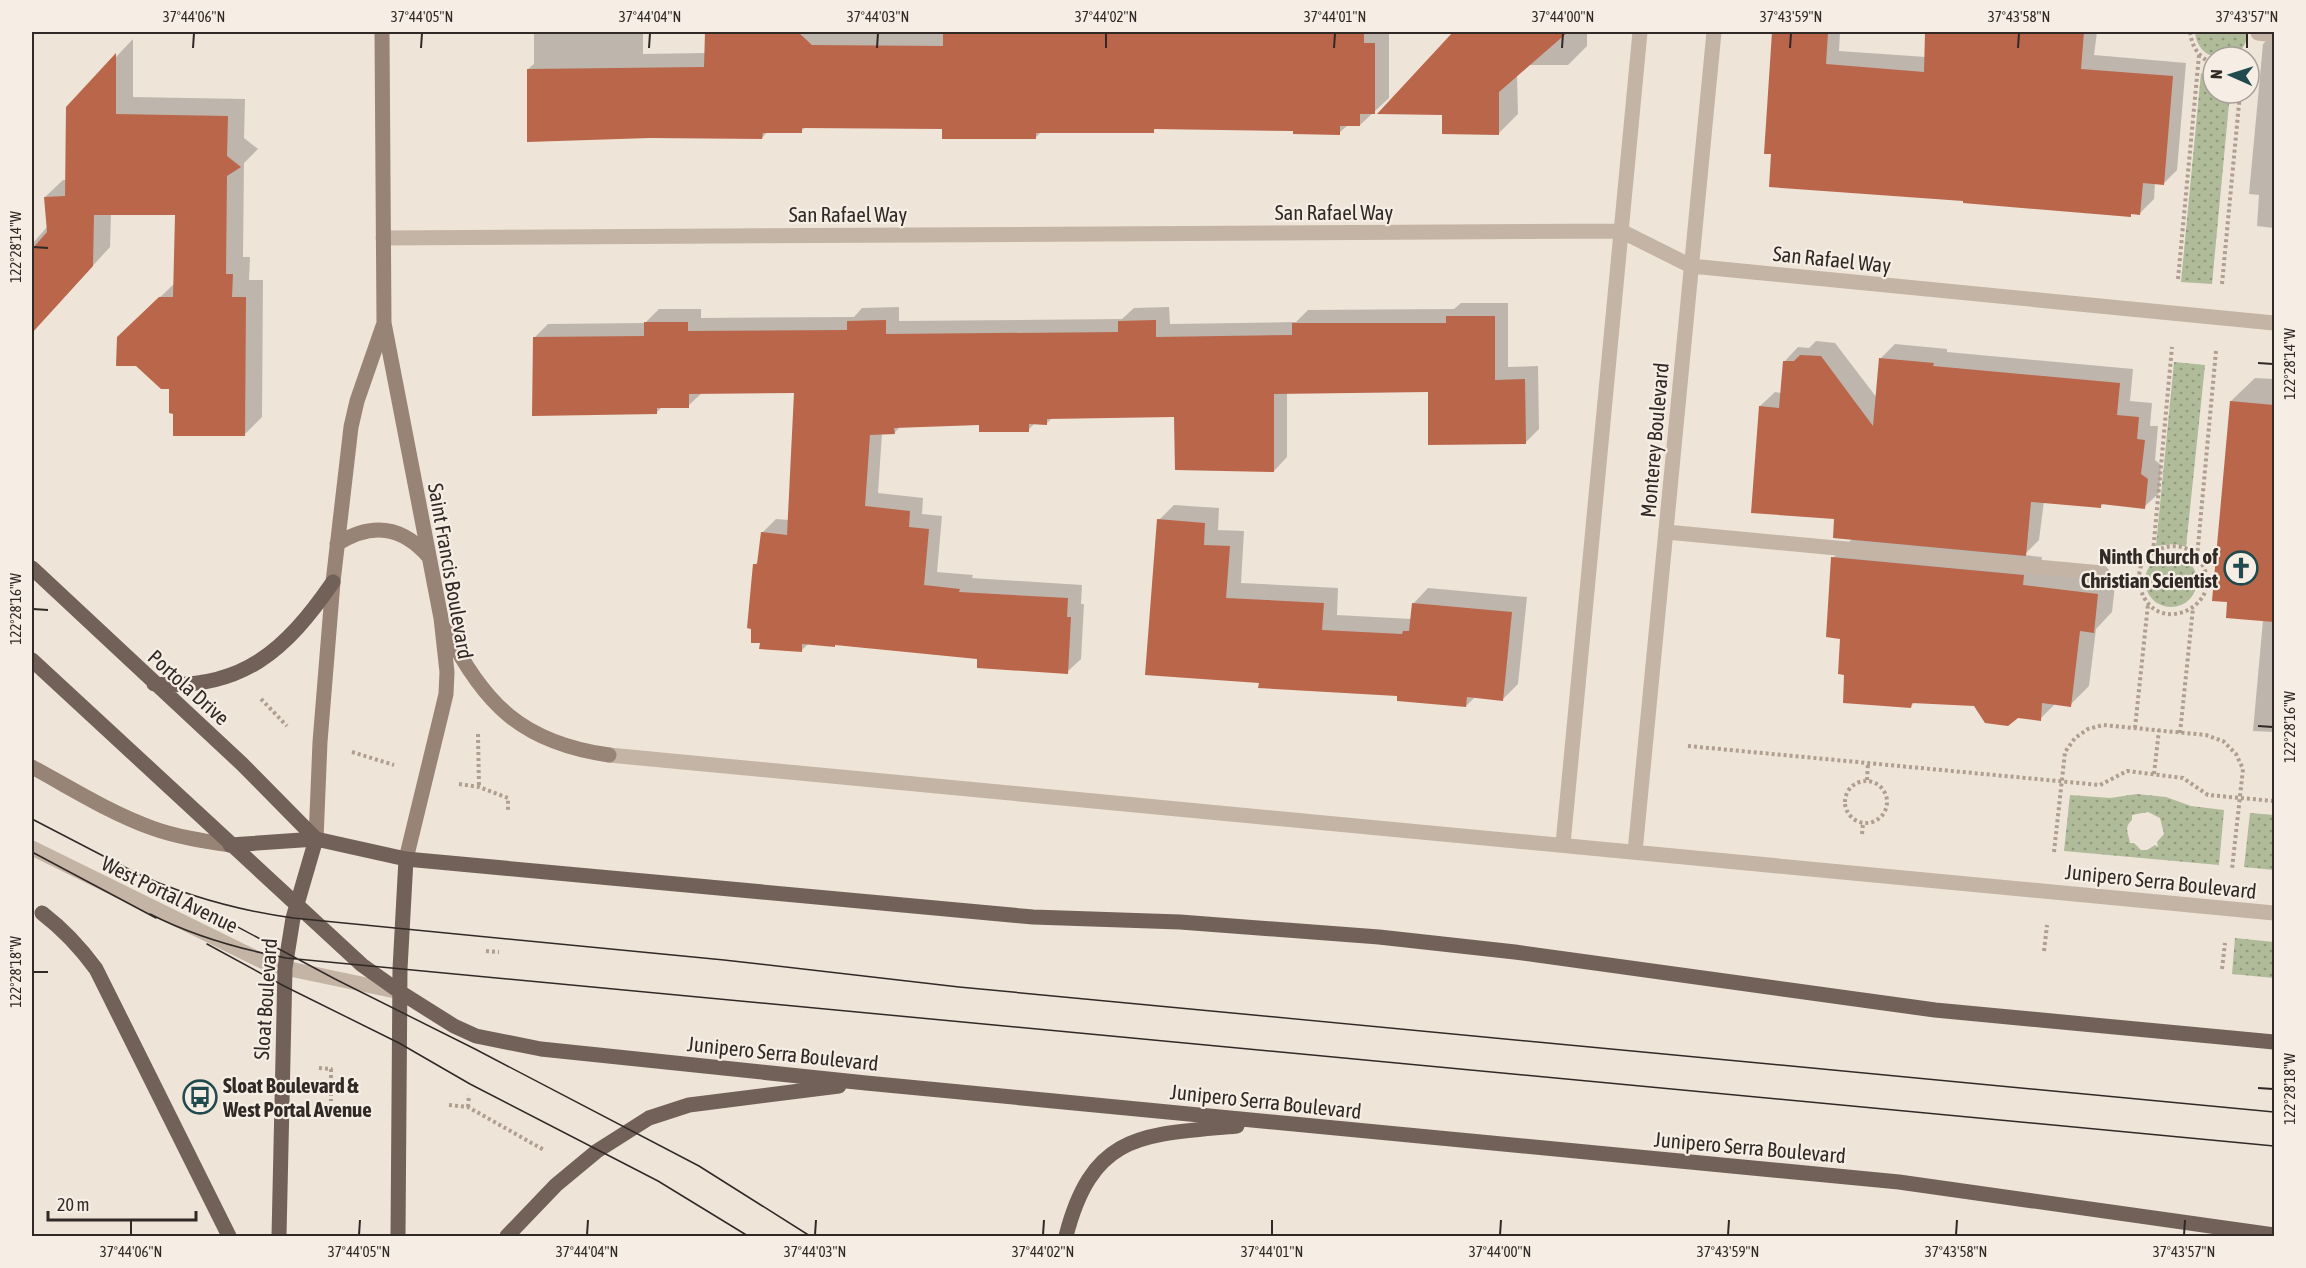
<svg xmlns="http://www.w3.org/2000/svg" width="2306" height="1268" font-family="'Asap Condensed',sans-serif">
  <defs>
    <pattern id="grass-dots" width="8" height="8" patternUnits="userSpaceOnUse" patternTransform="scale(1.5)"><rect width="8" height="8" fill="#b0bb9a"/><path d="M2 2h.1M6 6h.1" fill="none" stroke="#90987d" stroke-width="1.8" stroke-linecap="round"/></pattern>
  </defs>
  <rect width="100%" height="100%" fill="#eee4d8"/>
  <path fill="url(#grass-dots)" fill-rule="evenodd" d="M 2195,32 L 2248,32 C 2246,66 2198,67 2195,32 Z
    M 2201,73 L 2213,77 L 2213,93 L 2230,93 L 2212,284 L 2181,282 Z
    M 2174,362 L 2205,365 L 2186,547 L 2175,544 L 2156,546 Z
    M2145 581a26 26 0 1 1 52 0a26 26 0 1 1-52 0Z
    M 2137,794 L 2166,797 L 2191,806 L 2224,810 L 2219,865 L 2064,851 L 2070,795 L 2110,798 ZM 2148,812 L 2160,818 L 2164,834 L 2157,842 L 2158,847 L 2155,845 L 2147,850 L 2141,850 L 2134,843 L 2130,843 C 2129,834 2123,828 2132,820 L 2132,815 Z
    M 2250,813 L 2274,815 L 2274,870 L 2244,867 Z
    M 2235,938 L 2274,942 L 2274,978 L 2232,974 Z"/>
  <path fill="#0003" d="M 534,32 L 643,32 L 643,54 L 706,53 L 708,32 L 1389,32 L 1389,98 L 1360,125 L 1348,125 L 1339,133 L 1295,129 L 1156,128 L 1153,131 L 1042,131 L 1035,138 L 944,127 L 806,127 L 801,131 L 768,131 L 762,138 L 650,137 L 528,69 L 534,64 Z
    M 1455,32 L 1587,32 L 1587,46 L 1568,65 L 1528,65 L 1517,74 L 1518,114 L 1499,133 L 1444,113 L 1381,113 Z
    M 1774,32 L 1840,32 L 1839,51 L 1926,57 L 1926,32 L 2097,32 L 2094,55 L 2186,63 L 2177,170 L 2163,184 L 2155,183 L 2154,199 L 2140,213 L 2132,213 L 2130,215 L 1965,200 L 1765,152 Z
    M 2274,33 L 2274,228 L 2257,226 L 2259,195 L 2249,194 L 2263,44 Z
    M 133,39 L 133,97 L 245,99 L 244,138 L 258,149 L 244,163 L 243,257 L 250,257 L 249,280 L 263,280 L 262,417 L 244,435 L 174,412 L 171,387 L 136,320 L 175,283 L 176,214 L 111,213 L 110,247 L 32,332 L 32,244 L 48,226 L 45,197 L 63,180 L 67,180 L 68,108 Z
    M 1461,303 L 1508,303 L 1508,367 L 1538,366 L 1539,429 L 1525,443 L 1430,391 L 1287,393 L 1287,457 L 1274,471 L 1175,416 L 1053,417 L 1047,423 L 1035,423 L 1028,430 L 980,424 L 901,426 L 894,433 L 882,433 L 878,493 L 923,498 L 922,514 L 942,516 L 937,572 L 973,575 L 972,578 L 1082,585 L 1081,604 L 1084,604 L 1081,659 L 1067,672 L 979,658 L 837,644 L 834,646 L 809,643 L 801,651 L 755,565 L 759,560 L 762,533 L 776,519 L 789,520 L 796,391 L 703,392 L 688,406 L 662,407 L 656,413 L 534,338 L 548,324 L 645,323 L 659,309 L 701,309 L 701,318 L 854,317 L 862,308 L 899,307 L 899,321 L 1122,319 L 1134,308 L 1169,307 L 1170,324 L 1296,322 L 1308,310 L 1454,309 Z
    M 1816,341 L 1835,343 L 1877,398 L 1880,359 L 1895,344 L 1947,349 L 1947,352 L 2133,369 L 2130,401 L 2152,403 L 2150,426 L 2158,426 L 2155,460 L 2161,465 L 2159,493 L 2144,507 L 2104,503 L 2100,507 L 2044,501 L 2039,540 L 2024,555 L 2042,557 L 2041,567 L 2116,576 L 2112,612 L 2096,629 L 2089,686 L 2070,705 L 2056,703 L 2040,719 L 1975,705 L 1915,702 L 1911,706 L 1846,673 L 1833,558 L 1853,538 L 1835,517 L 1760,406 L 1775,392 L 1782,393 L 1784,362 L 1798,347 L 1809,348 Z
    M 2255,378 L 2274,379 L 2274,732 L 2253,731 L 2263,620 L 2231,401 Z
    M 1174,505 L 1219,508 L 1218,530 L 1244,531 L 1241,583 L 1338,588 L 1337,615 L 1412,619 L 1413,604 L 1428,588 L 1527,597 L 1518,684 L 1503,699 L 1475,697 L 1466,706 L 1399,695 L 1260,682 L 1159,520 Z"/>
  <path fill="#ba664a" d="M 705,32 L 799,33 L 812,45 L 943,46 L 943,32 L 1364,32 L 1364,43 L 1375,43 L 1375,114 L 1360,114 L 1360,126 L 1340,126 L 1340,135 L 1293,134 L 1293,131 L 1154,129 L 1154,133 L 1036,133 L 1036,139 L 942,139 L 942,129 L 802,128 L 802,133 L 763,133 L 762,139 L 650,138 L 527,142 L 527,69 L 704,67 Z
    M 1453,32 L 1568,32 L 1499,92 L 1499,135 L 1442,134 L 1442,115 L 1377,114 Z
    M 1772,32 L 1828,32 L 1826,64 L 1924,72 L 1925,32 L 2084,32 L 2081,69 L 2173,76 L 2164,185 L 2143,183 L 2140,215 L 2131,214 L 2131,217 L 1963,203 L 1963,201 L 1769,187 L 1771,154 L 1764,154 Z
    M 116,53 L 116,114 L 228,116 L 227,156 L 241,167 L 227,176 L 226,274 L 233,274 L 232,297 L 246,297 L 245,436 L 173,436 L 173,414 L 169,413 L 169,389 L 161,389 L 136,366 L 116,366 L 117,337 L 159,297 L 173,297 L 175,215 L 94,215 L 93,266 L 32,333 L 32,249 L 47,232 L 44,197 L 65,196 L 66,107 Z
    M 1446,316 L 1495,316 L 1495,380 L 1525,379 L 1526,444 L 1428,445 L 1428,392 L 1274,394 L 1274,472 L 1175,470 L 1174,417 L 1047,419 L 1047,425 L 1029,424 L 1029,432 L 979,432 L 979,425 L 894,428 L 895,434 L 870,435 L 865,506 L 910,511 L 909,527 L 929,529 L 924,585 L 960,589 L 959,592 L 1068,598 L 1067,617 L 1071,617 L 1068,674 L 977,668 L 977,659 L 835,645 L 835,647 L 802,644 L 802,652 L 759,649 L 760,643 L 751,643 L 751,629 L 747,628 L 753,564 L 757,564 L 761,532 L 787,535 L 794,393 L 689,394 L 689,408 L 657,408 L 657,414 L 532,416 L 533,337 L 644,336 L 644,322 L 688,322 L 688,331 L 847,330 L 847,321 L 886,320 L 886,334 L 1118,332 L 1118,321 L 1156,320 L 1156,337 L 1292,335 L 1292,323 L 1446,323 Z
    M 1800,355 L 1821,356 L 1873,426 L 1879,358 L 1934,363 L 1933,366 L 2120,383 L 2117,415 L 2139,417 L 2137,439 L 2145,440 L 2141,474 L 2148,479 L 2145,509 L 2101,504 L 2101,508 L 2031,502 L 2026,556 L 1833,538 L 1834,519 L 1751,513 L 1759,406 L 1779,408 L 1783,361 L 1794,361 Z
    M 2230,401 L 2274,405 L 2274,622 L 2226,618 L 2227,602 L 2212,601 Z
    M 1157,519 L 1205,523 L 1204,545 L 1230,546 L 1226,598 L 1324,603 L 1322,630 L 1402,634 L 1403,631 L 1409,631 L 1412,603 L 1512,612 L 1503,701 L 1467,697 L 1466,707 L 1397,701 L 1397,696 L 1258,688 L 1259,683 L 1145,675 Z
    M 1831,557 L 2024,575 L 2023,585 L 2098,594 L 2094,633 L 2080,631 L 2071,707 L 2042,703 L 2041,721 L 2018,718 L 2008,726 L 1985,723 L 1974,706 L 1912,703 L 1911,708 L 1843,703 L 1844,675 L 1838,674 L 1840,639 L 1826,637 Z"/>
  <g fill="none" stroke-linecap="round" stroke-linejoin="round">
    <path stroke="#b09e90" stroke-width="4" stroke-dasharray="3 3" stroke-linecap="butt" d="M 2190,32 C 2192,46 2198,58 2213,63
      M 2178,279 L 2199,55
      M 2222,284 L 2240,93
      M 2153,552 L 2172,347
      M 2197,557 L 2216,351
      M 2135,578 L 2138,577 C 2140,573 2140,567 2142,563 C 2151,549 2172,542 2187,549 C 2194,552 2199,560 2203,566 C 2226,608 2146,644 2138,577
      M 261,699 L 287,726
      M 2135,728 L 2148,604
      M 2180,733 L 2193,608
      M 478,734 L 479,787
      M 1688,746 L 2100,785 L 2127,771 L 2183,778 L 2208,795 L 2274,801
      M 352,752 L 394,765
      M 2154,774 L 2159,730
      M 1867,780 L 1868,763
      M1845 802a21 21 0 1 1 42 0a21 21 0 1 1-42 0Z
      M 459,784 L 479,787 L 508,798 L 508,811
      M 1862,834 L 1863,823
      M 2054,852 L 2065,752 L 2075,738 L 2088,729 L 2103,725 L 2206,735 L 2223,741 L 2236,754 L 2243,769 L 2232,869
      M 486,951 L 499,952
      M 2044,951 L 2047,925
      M 2222,969 L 2225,943
      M 319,1068 L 331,1069 L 331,1101
      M 449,1105 L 468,1107 L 544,1150
      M 468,1107 L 469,1095"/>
    <path stroke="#c4b4a5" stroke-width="15" d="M 2258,33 L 2274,35
      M 1666,532 L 2102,573
      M 32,848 L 262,961 L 285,968 L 400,992"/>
    <path stroke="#c4b4a5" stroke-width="15" d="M 383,238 L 1621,231 L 1691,266 L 2274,323
      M 609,755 L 2274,913
      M 1563,844 L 1640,32
      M 1635,852 L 1714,32"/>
    <path stroke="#988377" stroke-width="15" d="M 382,32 L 384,323 L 441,618 L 447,672 L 446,694 L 441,715 L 406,859
      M 337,544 C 372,522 402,526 429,557
      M 446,629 C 484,705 523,743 609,755
      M 32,767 C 71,788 110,813 152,828 C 177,837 204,841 230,845
      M 316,839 L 320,742 L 333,582 L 351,427 L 357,401 L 383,326"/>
    <path stroke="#726158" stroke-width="15" d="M 32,568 L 242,764 L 316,839
      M 32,660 L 362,965 L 400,992 L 454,1026 L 476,1036 L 541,1049 L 866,1083 L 1899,1182 L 2274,1235
      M 154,684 C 242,691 286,650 333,582
      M 230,845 L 316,839 L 406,859 L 1033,917 L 1180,922 L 1379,937 L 1515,952 L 1935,1010 L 2274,1042
      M 42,913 C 64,930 80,947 96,969 L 229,1236
      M 279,1236 L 285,968 L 293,918 L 316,839
      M 398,1236 L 400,969 L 406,859
      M 507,1236 L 556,1185 L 597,1151 L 649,1118 L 689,1105 L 839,1086
      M 1066,1236 C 1093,1131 1144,1135 1237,1126"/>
    <path stroke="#312926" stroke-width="1.5" d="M 32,819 L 138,874
      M 32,852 L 156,918
      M 131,871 C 183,895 235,910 293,918 L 724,960 L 959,987 L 2274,1112
      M 191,902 L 335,979 L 475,1049 L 699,1166 L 810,1236
      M 150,914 C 193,936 239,949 286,958 L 2274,1146
      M 207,944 L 284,986 L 399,1043 L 470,1084 L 658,1181 L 748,1236"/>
  </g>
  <path fill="none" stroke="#312926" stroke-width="2" d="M 193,48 L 194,33M 421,48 L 422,33M 649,48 L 650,33M 877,48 L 878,33M 1106,48 L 1106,33M 1334,48 L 1335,33M 1562,48 L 1563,33M 1790,48 L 1791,33M 2018,48 L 2019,33M 2247,48 L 2247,33M 33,247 L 48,248M 2258,363 L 2273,364M 33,609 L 48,610M 2258,726 L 2273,727M 33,972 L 48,972M 2258,1088 L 2273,1089M 131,1235 L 131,1220M 359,1235 L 360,1220M 587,1235 L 588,1220M 815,1235 L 816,1220M 1043,1235 L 1044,1220M 1272,1235 L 1272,1220M 1500,1235 L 1501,1220M 1728,1235 L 1729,1220M 1956,1235 L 1957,1220M 2184,1235 L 2185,1220"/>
  <defs>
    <symbol id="church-ring" viewBox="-11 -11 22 22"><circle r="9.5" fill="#f6eee4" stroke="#204b4e" stroke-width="1.5"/><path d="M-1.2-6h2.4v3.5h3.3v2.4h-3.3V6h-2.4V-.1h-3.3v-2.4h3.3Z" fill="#204b4e"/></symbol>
    <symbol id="bus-ring" viewBox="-11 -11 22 22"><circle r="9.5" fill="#f6eee4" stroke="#204b4e" stroke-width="1.5"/><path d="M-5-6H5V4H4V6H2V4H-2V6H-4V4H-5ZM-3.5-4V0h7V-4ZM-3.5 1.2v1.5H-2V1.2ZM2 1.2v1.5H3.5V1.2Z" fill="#204b4e"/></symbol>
  </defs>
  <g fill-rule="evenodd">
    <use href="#church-ring" x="2222" y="549" width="38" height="38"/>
    <use href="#bus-ring" x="181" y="1078" width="38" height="38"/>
  </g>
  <g text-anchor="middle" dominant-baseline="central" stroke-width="4.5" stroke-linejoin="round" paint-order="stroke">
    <g font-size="21" fill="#312926" stroke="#f6eee4">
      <text x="1334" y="212">San Rafael Way</text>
      <text x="848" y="214">San Rafael Way</text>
      <text transform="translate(1832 259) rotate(6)">San Rafael Way</text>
      <text transform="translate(1654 440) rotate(-85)">Monterey Boulevard</text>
      <text transform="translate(451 571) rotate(80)">Saint Francis Boulevard</text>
      <text transform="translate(189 687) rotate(42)">Portola Drive</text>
      <text transform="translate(2161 881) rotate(6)">Junipero Serra Boulevard</text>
      <text transform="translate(170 894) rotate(26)">West Portal Avenue</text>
      <text transform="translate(265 999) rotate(-86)">Sloat Boulevard</text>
      <text transform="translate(783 1053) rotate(6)">Junipero Serra Boulevard</text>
      <text transform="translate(1266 1101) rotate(6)">Junipero Serra Boulevard</text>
      <text transform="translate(1750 1147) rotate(5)">Junipero Serra Boulevard</text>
    </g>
    <g font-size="21" font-weight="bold" fill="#312926" stroke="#f6eee4" text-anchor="end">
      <text x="2218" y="556">Ninth Church of<tspan x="2218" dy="24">Christian Scientist</tspan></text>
      <text x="223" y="1085" text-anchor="start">Sloat Boulevard &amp;<tspan x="223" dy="24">West Portal Avenue</tspan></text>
    </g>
  </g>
  <rect width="2306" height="1268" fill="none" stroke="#f6eee4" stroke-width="66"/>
  <g transform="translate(2231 75) rotate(273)"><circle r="28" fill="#f6eee4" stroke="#a79f98" stroke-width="1.5"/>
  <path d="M0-4.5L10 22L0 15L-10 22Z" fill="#204b4e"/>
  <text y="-9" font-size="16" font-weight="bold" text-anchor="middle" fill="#312926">N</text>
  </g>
  <path d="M48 1211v9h148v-9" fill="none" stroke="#312926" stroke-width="3"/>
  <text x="57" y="1211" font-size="18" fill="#312926" stroke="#f6eee4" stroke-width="4.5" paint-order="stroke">20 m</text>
  <rect x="33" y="33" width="2240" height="1202" fill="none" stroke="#312926" stroke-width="2"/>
  <g font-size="15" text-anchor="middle" fill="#312926">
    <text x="194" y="22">37°44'06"N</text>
    <text x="422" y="22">37°44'05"N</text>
    <text x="650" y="22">37°44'04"N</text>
    <text x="878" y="22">37°44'03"N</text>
    <text x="1106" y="22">37°44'02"N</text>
    <text x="1335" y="22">37°44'01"N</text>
    <text x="1563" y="22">37°44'00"N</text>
    <text x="1791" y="22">37°43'59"N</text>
    <text x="2019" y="22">37°43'58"N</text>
    <text x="2247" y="22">37°43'57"N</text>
    <text transform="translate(16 247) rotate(-90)" y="5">122°28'14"W</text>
    <text transform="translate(2290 364) rotate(-90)" y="5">122°28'14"W</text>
    <text transform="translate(16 609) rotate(-90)" y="5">122°28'16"W</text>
    <text transform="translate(2290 727) rotate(-90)" y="5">122°28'16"W</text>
    <text transform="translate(16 972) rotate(-90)" y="5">122°28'18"W</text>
    <text transform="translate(2290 1089) rotate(-90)" y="5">122°28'18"W</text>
    <text x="131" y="1257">37°44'06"N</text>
    <text x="359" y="1257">37°44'05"N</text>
    <text x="587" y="1257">37°44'04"N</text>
    <text x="815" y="1257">37°44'03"N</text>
    <text x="1043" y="1257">37°44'02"N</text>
    <text x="1272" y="1257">37°44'01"N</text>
    <text x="1500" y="1257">37°44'00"N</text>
    <text x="1728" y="1257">37°43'59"N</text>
    <text x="1956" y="1257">37°43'58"N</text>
    <text x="2184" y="1257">37°43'57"N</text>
  </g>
</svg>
